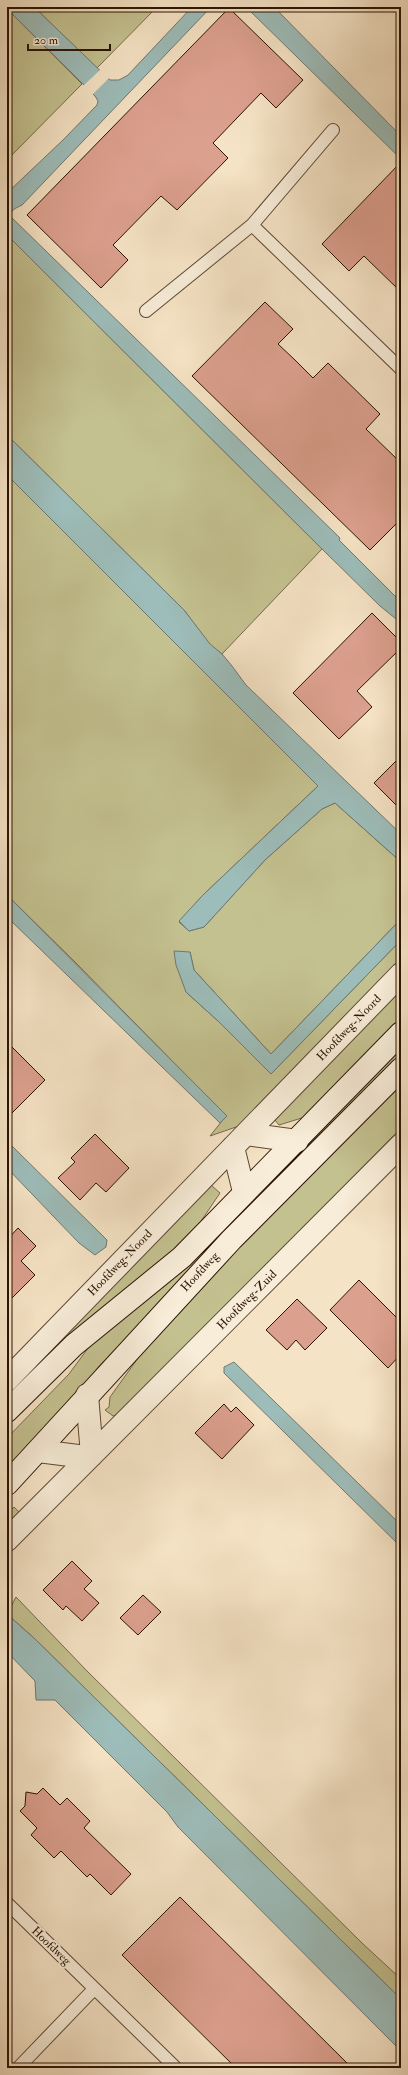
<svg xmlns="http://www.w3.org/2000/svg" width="408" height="2075" font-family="'IM FELL Double Pica',serif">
  <rect width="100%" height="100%" fill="#f5e3c5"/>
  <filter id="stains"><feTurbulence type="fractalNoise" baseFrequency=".005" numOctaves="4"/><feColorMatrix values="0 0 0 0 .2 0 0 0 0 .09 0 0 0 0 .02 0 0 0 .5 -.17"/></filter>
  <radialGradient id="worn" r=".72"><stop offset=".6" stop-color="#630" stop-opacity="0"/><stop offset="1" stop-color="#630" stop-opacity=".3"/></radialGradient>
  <path fill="#c4c190" stroke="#776a4a" d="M 34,7 L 157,7 L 97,68 Z
    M 7,9 L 82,84 L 7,160 Z
    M 7,235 L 322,549 L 222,654 L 210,645 L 184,610 L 7,435 Z
    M 7,475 L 318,786 L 203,895 L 179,922 L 189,931 L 204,927 L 265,860 L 322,809 L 335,803 L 401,862 L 401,919 L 271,1054 L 194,970 L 190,952 L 186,992 L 218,1021 L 271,1074 L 401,940 L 401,959 L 239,1126 L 210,1136 L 226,1116 L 76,963 L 7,895 Z
    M 401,986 L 401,1022 L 305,1117 L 279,1125 L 275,1120 L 277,1114 Z
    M 401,1044 L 401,1056 L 99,1366 L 69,1405 L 7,1473 L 7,1438 L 69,1374 L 97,1336 Z
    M 401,1077 L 401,1128 L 120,1414 L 113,1416 L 105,1410 L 109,1407 L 110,1397 L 151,1340 Z
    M 211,1185 L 220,1193 L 189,1239 L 7,1401 L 7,1390 Z
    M 14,1507 L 21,1514 L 7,1528 L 7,1514 Z
    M 16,1597 L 88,1672 L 362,1943 L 401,1979 L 401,1999 L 35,1639 L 7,1614 Z"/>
  <path fill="#9dbdba" stroke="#6f7971" d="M 7,7 L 34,7 L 110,80 L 119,80 L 128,75 L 192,7 L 211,7 L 22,205 L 14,209 L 9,215 L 340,538 L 339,540 L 396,597 L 401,604 L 401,623 L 380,606 L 322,549 L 7,235 L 7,193 L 63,140 L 97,105 L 98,101 L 95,96 L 7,9 Z
    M 246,7 L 274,7 L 401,136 L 401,159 Z
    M 7,435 L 184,610 L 210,644 L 222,654 L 232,666 L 246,685 L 401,834 L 401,862 L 335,803 L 322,809 L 265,860 L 204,927 L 189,931 L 179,921 L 203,895 L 318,786 L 7,475 Z
    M 7,895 L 227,1116 L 220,1123 L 7,917 Z
    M 401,919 L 401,940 L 271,1074 L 218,1021 L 186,992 L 176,965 L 174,951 L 190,952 L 194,970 L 271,1054 Z
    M 7,1141 L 107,1240 L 106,1247 L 95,1255 L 79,1243 L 7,1168 Z
    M 234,1362 L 401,1525 L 401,1547 L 224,1373 L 224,1367 Z
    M 7,1614 L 35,1639 L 401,1999 L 401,2051 L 178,1827 L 167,1812 L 55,1700 L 36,1700 L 35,1681 L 7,1652 Z"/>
  <path fill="#f5e3c5" d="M 101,69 L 110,77 L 92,95 L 82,87 Z"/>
  <path fill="#dca08e" stroke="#2a1303" d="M 229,8 L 303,80 L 276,108 L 261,93 L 213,143 L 228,158 L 177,210 L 161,196 L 113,245 L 128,260 L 101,288 L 27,215 Z
    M 401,162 L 401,292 L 364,256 L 349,271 L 322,244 Z
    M 265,302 L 293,329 L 278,344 L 295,360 L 313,378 L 328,363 L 380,414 L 366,429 L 401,463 L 401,519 L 370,550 L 192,376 Z
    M 372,613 L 401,642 L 401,648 L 357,691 L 372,707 L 339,739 L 293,693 Z
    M 401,756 L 401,810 L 374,783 Z
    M 7,1042 L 45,1080 L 7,1118 Z
    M 95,1134 L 129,1168 L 106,1192 L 96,1183 L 80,1200 L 58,1178 L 75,1162 L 71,1158 Z
    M 18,1228 L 36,1246 L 21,1261 L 35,1275 L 7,1303 L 7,1240 Z
    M 359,1280 L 401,1322 L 401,1354 L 388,1368 L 330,1310 Z
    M 297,1299 L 327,1328 L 305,1350 L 296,1340 L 287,1350 L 266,1330 Z
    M 224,1404 L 231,1412 L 236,1407 L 254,1425 L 222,1459 L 195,1433 Z
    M 72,1561 L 92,1581 L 84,1589 L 99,1603 L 82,1621 L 66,1606 L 63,1610 L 43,1590 Z
    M 143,1595 L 161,1612 L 138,1635 L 120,1618 Z
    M 43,1788 L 60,1805 L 67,1798 L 90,1821 L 84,1828 L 131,1874 L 111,1895 L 90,1874 L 87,1877 L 61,1851 L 54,1858 L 31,1835 L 37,1828 L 20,1811 L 25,1806 L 26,1792 L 37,1794 Z
    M 180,1897 L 352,2068 L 236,2068 L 155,1988 L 122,1955 Z"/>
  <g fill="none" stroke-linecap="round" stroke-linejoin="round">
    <defs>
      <path id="lane" d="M 252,225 L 401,369
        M 146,311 L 252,225 L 333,130
        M 7,1903 L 176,2068
        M 18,2068 L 94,1989"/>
      <path id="street" d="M 246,1134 L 297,1141
        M 233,1147 L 244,1192
        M 7,1380 L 401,974
        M 87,1395 L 92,1455
        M 38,1451 L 78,1456 L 92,1455
        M 7,1540 L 401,1145"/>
      <path id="secondary" d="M 7,1411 L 74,1345 L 182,1257 L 401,1033
        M 7,1484 L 232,1239 L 401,1069"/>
    </defs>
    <use href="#lane" stroke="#5d4734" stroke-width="14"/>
    <use href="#street" stroke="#5d4734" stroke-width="24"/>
    <use href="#secondary" stroke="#2a1303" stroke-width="24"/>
    <use href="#lane" stroke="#f8edd9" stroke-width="12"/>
    <use href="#street" stroke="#f8edd9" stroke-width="22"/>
    <use href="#secondary" stroke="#f8edd9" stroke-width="22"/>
  </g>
  <g text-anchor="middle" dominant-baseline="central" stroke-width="4" stroke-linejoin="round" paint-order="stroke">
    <g font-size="12" fill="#2a1303" stroke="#f8edd9">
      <text transform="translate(349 1028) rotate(-46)">Hoofdweg-Noord</text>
      <text transform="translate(120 1263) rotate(-46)">Hoofdweg-Noord</text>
      <text transform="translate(200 1272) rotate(-47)">Hoofdweg</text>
      <text transform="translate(247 1300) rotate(-45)">Hoofdweg-Zuid</text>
      <text transform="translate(51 1946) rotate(44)">Hoofdweg</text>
    </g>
  </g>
  <rect width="408" height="2075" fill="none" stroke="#f5e3c5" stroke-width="24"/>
  <rect x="8" y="8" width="392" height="2059" fill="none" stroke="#2a1303" stroke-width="2"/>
  <rect x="12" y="12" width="384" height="2051" fill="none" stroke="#2a1303"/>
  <path d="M28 44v6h82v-6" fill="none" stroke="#2a1303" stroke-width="2"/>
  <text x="34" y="44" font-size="12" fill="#2a1303" stroke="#f8edd9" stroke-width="3" paint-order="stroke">20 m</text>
  <rect width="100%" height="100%" filter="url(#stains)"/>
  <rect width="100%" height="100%" fill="url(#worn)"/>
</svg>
